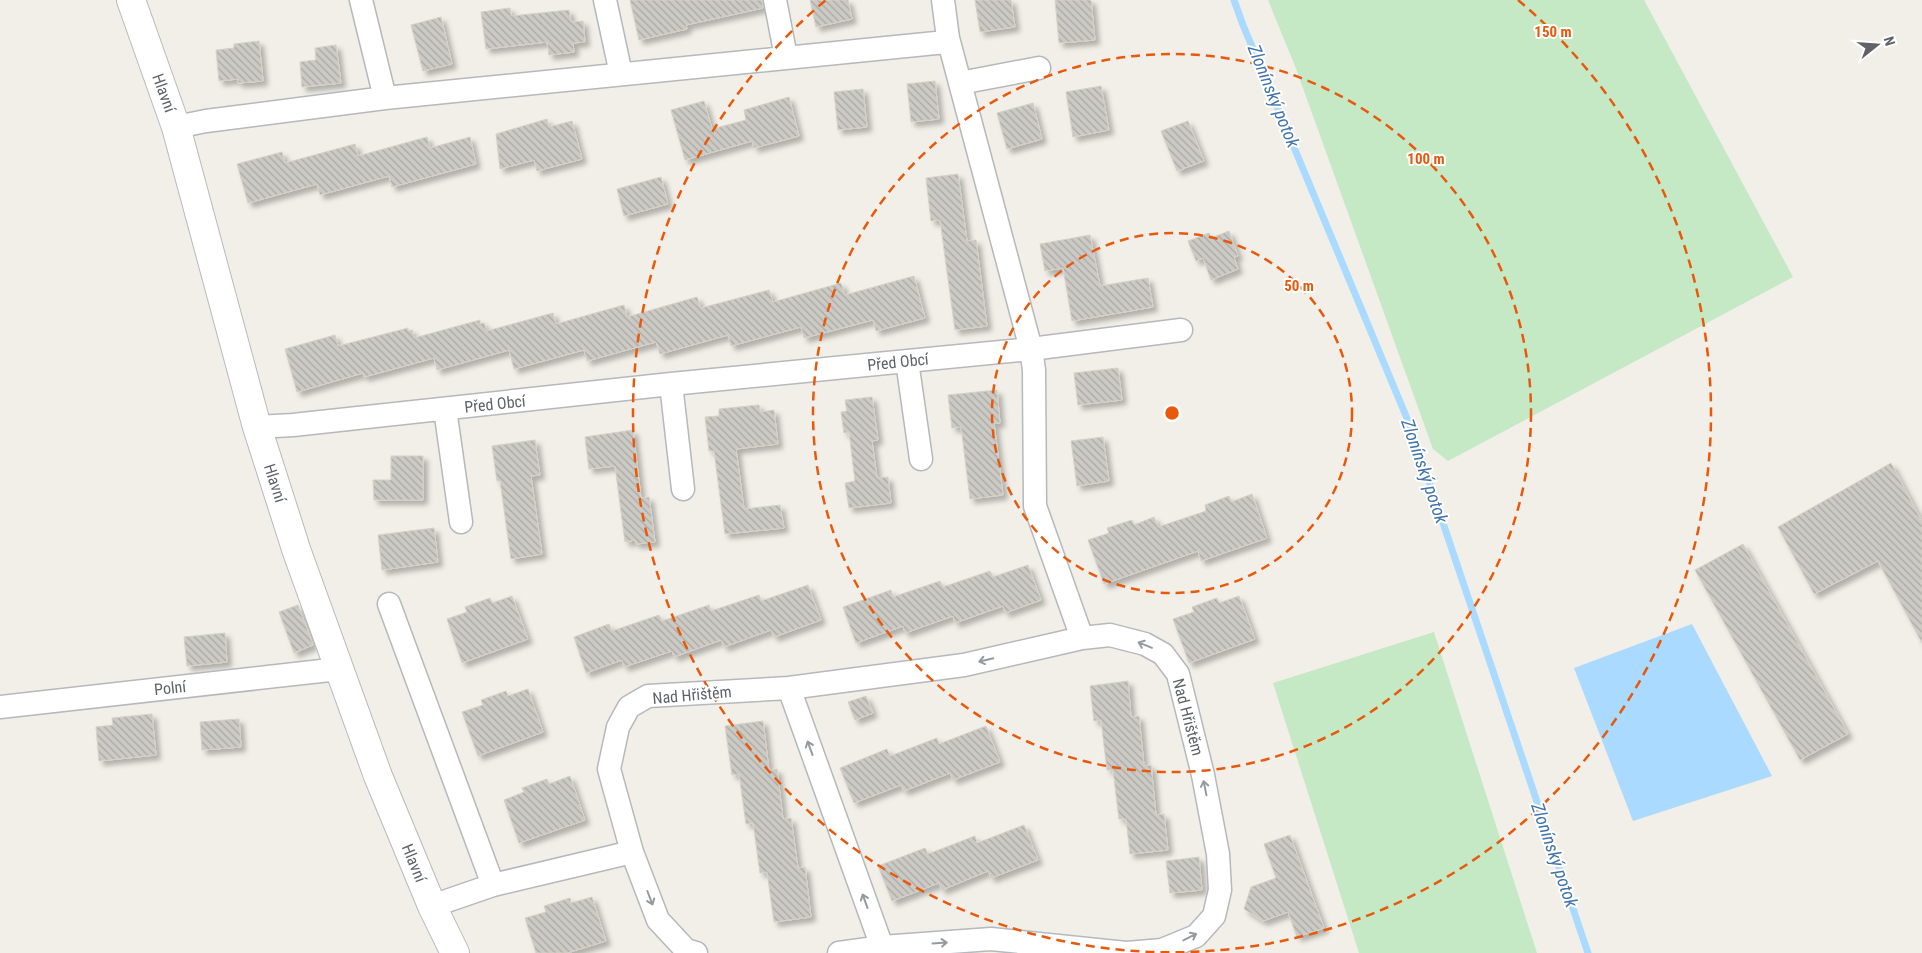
<svg xmlns="http://www.w3.org/2000/svg" width="1922" height="953" font-family="'Roboto Condensed',sans-serif">
  <defs>
    <pattern id="building-back-hatch" width="6" height="6" patternUnits="userSpaceOnUse" patternTransform="scale(1.25)"><rect width="6" height="6" fill="#cccac5"/><path d="M-1 5l2 2M0 0l6 6M5-1l2 2" fill="none" stroke="#a9a8a4"/></pattern>
    <filter id="shadow"><feDropShadow dx="4.5" dy="4.5" stdDeviation="2.5" flood-color="#0004"/></filter>
  </defs>
  <rect width="100%" height="100%" fill="#f1efe8"/>
  <path fill="#c5e8c5" d="M 1268,0 L 1644,0 L 1793,277 L 1448,461 L 1433,449 L 1295,66 Z
    M 1434,632 L 1537,953 L 1359,953 L 1273,683 Z"/>
  <path fill="#aadaff" d="M 1692,624 L 1772,776 L 1633,821 L 1574,668 Z"/>
  <g fill="none" stroke-linecap="round" stroke-linejoin="round">
    <path stroke="#aadaff" stroke-width="7" d="M 1234,0 L 1243,25 L 1411,428 L 1588,953"/>
  </g>
  <path fill="url(#building-back-hatch)" stroke="#d6d1c6" filter="url(#shadow)" d="M 630,0 L 762,0 L 763,8 L 686,25 L 687,29 L 639,40 Z
    M 810,0 L 848,0 L 852,19 L 816,27 Z
    M 975,0 L 1011,0 L 1015,27 L 980,32 Z
    M 1055,0 L 1091,0 L 1095,40 L 1059,43 Z
    M 510,8 L 511,16 L 569,10 L 571,22 L 583,21 L 585,42 L 573,43 L 574,52 L 549,55 L 547,42 L 486,49 L 481,12 Z
    M 441,17 L 452,64 L 423,71 L 411,25 Z
    M 259,41 L 263,81 L 238,83 L 238,79 L 219,81 L 216,50 L 234,48 L 234,44 Z
    M 336,45 L 341,83 L 302,87 L 300,62 L 316,60 L 315,48 Z
    M 935,81 L 939,119 L 911,122 L 907,84 Z
    M 1101,86 L 1109,130 L 1073,137 L 1066,92 Z
    M 863,89 L 867,127 L 838,130 L 834,92 Z
    M 789,97 L 799,136 L 754,148 L 752,141 L 685,160 L 671,110 L 704,101 L 712,129 L 746,120 L 744,110 Z
    M 1033,103 L 1042,139 L 1007,149 L 997,113 Z
    M 547,119 L 549,127 L 572,121 L 582,159 L 537,171 L 534,160 L 500,169 L 496,134 Z
    M 1188,121 L 1204,161 L 1177,171 L 1161,131 Z
    M 427,137 L 430,148 L 470,137 L 476,164 L 392,187 L 389,176 L 320,195 L 317,184 L 248,203 L 237,164 L 282,152 L 285,163 L 355,144 L 358,156 Z
    M 958,174 L 967,241 L 976,240 L 987,326 L 955,330 L 940,220 L 931,221 L 926,178 Z
    M 661,177 L 668,204 L 624,216 L 617,189 Z
    M 1229,231 L 1238,256 L 1234,257 L 1238,269 L 1211,280 L 1203,258 L 1196,261 L 1188,241 L 1209,233 L 1211,238 Z
    M 1090,235 L 1100,286 L 1148,278 L 1153,307 L 1072,321 L 1063,268 L 1045,271 L 1040,244 Z
    M 914,276 L 925,318 L 876,331 L 873,320 L 804,338 L 801,327 L 731,346 L 728,335 L 660,354 L 656,342 L 587,361 L 584,350 L 514,369 L 509,350 L 437,370 L 434,358 L 364,377 L 363,373 L 297,392 L 285,349 L 335,335 L 338,346 L 408,328 L 408,331 L 412,330 L 414,338 L 480,320 L 480,324 L 484,323 L 487,331 L 553,313 L 556,324 L 624,305 L 627,317 L 697,297 L 701,308 L 769,290 L 773,302 L 841,283 L 845,295 Z
    M 1118,368 L 1122,400 L 1078,405 L 1074,373 Z
    M 997,390 L 1000,423 L 994,423 L 1003,495 L 970,499 L 961,427 L 952,428 L 948,395 Z
    M 872,397 L 878,440 L 872,441 L 877,478 L 888,477 L 891,503 L 849,508 L 845,483 L 855,481 L 849,432 L 844,433 L 841,412 L 847,411 L 845,400 Z
    M 759,405 L 760,412 L 774,410 L 778,444 L 736,449 L 744,509 L 780,505 L 784,528 L 725,534 L 714,451 L 709,451 L 705,417 L 719,416 L 719,409 Z
    M 633,430 L 641,498 L 649,497 L 655,542 L 636,544 L 635,540 L 625,542 L 615,466 L 589,469 L 585,437 Z
    M 1103,437 L 1109,481 L 1077,486 L 1071,441 Z
    M 535,440 L 540,475 L 531,476 L 542,554 L 511,559 L 500,481 L 497,481 L 492,446 Z
    M 391,456 L 423,456 L 423,500 L 374,500 L 373,480 L 391,480 Z
    M 1891,463 L 1922,522 L 1922,643 L 1878,561 L 1814,594 L 1778,527 Z
    M 1252,494 L 1267,538 L 1201,561 L 1198,551 L 1104,584 L 1088,540 L 1109,533 L 1107,528 L 1132,520 L 1134,525 L 1154,517 L 1158,527 L 1206,511 L 1205,505 L 1229,496 L 1231,502 Z
    M 434,528 L 438,562 L 382,570 L 378,535 Z
    M 1743,544 L 1848,734 L 1800,760 L 1695,570 Z
    M 1028,565 L 1041,600 L 1005,613 L 1003,606 L 955,623 L 953,616 L 905,633 L 903,626 L 856,643 L 843,607 L 891,590 L 893,597 L 940,581 L 943,587 L 990,571 L 993,577 Z
    M 808,585 L 821,620 L 774,637 L 771,630 L 724,647 L 721,640 L 674,657 L 672,651 L 624,667 L 622,660 L 586,673 L 574,637 L 609,624 L 612,631 L 659,615 L 662,621 L 709,605 L 711,611 L 759,595 L 761,601 Z
    M 512,596 L 528,639 L 462,663 L 447,619 L 467,612 L 465,607 L 490,598 L 492,603 Z
    M 1239,596 L 1255,639 L 1189,663 L 1173,619 L 1194,612 L 1192,607 L 1217,598 L 1219,603 Z
    M 298,605 L 313,645 L 294,653 L 279,612 Z
    M 225,633 L 227,662 L 187,666 L 184,637 Z
    M 1128,681 L 1131,717 L 1139,716 L 1144,766 L 1151,765 L 1156,815 L 1164,814 L 1168,850 L 1130,854 L 1126,819 L 1119,819 L 1113,770 L 1107,770 L 1101,720 L 1094,721 L 1090,686 Z
    M 528,689 L 543,732 L 478,756 L 462,712 L 483,705 L 481,700 L 506,691 L 508,696 Z
    M 866,696 L 873,713 L 855,720 L 848,702 Z
    M 152,714 L 156,755 L 99,761 L 96,727 L 113,725 L 112,718 Z
    M 239,719 L 241,747 L 202,750 L 200,722 Z
    M 763,721 L 769,770 L 777,769 L 783,819 L 791,818 L 798,868 L 805,867 L 811,917 L 774,922 L 767,872 L 760,873 L 753,823 L 746,824 L 739,774 L 732,775 L 725,726 Z
    M 986,726 L 1000,762 L 953,780 L 950,773 L 904,791 L 901,785 L 854,803 L 840,768 L 887,749 L 890,756 L 937,738 L 939,744 Z
    M 570,776 L 585,820 L 519,843 L 504,800 L 524,792 L 522,788 L 547,779 L 549,784 Z
    M 1024,825 L 1038,860 L 991,878 L 988,871 L 942,890 L 939,883 L 892,901 L 878,866 L 925,848 L 928,854 L 975,836 L 977,843 Z
    M 1290,835 L 1324,928 L 1297,937 L 1288,912 L 1263,921 L 1244,909 L 1251,887 L 1276,878 L 1264,844 Z
    M 1199,857 L 1202,890 L 1170,893 L 1166,861 Z
    M 592,897 L 606,941 L 567,953 L 536,953 L 525,918 L 546,912 L 544,906 L 570,898 L 571,903 Z"/>
  <g fill="none" stroke-linecap="round" stroke-linejoin="round">
    <defs>
      <path id="street" d="M 361,0 L 385,98
        M 605,0 L 621,74
        M 775,0 L 786,57
        M 960,83 L 1039,68
        M 176,127 L 206,121 L 385,98 L 946,42 L 948,38
        M 907,361 L 921,459
        M 671,384 L 683,489
        M 445,409 L 461,522
        M 257,427 L 293,425 L 671,384 L 1031,349 L 948,38 L 943,0
        M 389,604 L 493,885
        M 1082,638 L 1035,506 L 1034,370 L 1031,349 L 1181,330
        M 789,688 L 882,947
        M 0,707 L 339,669
        M 432,906 L 493,885 L 632,852
        M 696,953 L 686,950 L 658,920 L 632,852 L 609,769 L 618,727 L 629,707 L 648,696 L 789,688 L 964,665 L 1082,638 L 1110,635 L 1145,644 L 1163,654 L 1178,674 L 1203,775 L 1218,854 L 1220,890 L 1214,916 L 1196,936 L 1162,950 L 1127,953
        M 839,953 L 882,947 L 991,939 L 1126,953"/>
      <path id="secondary" d="M 131,0 L 176,127 L 257,427 L 297,552 L 378,776 L 432,906 L 455,953"/>
    </defs>
    <use href="#street" stroke="#b5b8bc" stroke-width="25"/>
    <use href="#secondary" stroke="#b6babf" stroke-width="30"/>
    <use href="#street" stroke="#fff" stroke-width="22"/>
    <use href="#secondary" stroke="#fff" stroke-width="28"/>
  </g>
  <defs><path id="oneway-shaft" d="M-6 0H5M1.5-3L5.5 0L1.5 3" fill="none" stroke-width="1.6" stroke-linecap="round" stroke-linejoin="round" transform="scale(1.25)"/></defs>
  <g stroke="#979a9d">
    <use href="#oneway-shaft" transform="translate(1145 645) rotate(-158)"/>
    <use href="#oneway-shaft" transform="translate(986 660) rotate(167)"/>
    <use href="#oneway-shaft" transform="translate(810 748) rotate(-110)"/>
    <use href="#oneway-shaft" transform="translate(1205 788) rotate(-101)"/>
    <use href="#oneway-shaft" transform="translate(650 898) rotate(69)"/>
    <use href="#oneway-shaft" transform="translate(865 901) rotate(-110)"/>
    <use href="#oneway-shaft" transform="translate(1190 937) rotate(-27)"/>
    <use href="#oneway-shaft" transform="translate(940 943) rotate(-4)"/>
  </g>
  <g fill="none" stroke="#e8590c" stroke-width="2.5" stroke-dasharray="9 6">
    <circle cx="1172" cy="413" r="180"/>
    <circle cx="1172" cy="413" r="359"/>
    <path d="M1518 0A539 539 0 1 1 826 0"/>
  </g>
  <g text-anchor="middle" dominant-baseline="central" stroke-width="4" stroke-linejoin="round" paint-order="stroke">
    <g font-size="16" fill="#5f6368" stroke="#fff">
      <text transform="translate(164 93) rotate(70)">Hlavní</text>
      <text transform="translate(898 362) rotate(-6)">Před Obcí</text>
      <text transform="translate(495 404) rotate(-6)">Před Obcí</text>
      <text transform="translate(275 483) rotate(72)">Hlavní</text>
      <text transform="translate(170 688) rotate(-6)">Polní</text>
      <text transform="translate(692 695) rotate(-5)">Nad Hřištěm</text>
      <text transform="translate(1188 717) rotate(75)">Nad Hřištěm</text>
      <text transform="translate(414 863) rotate(68)">Hlavní</text>
    </g>
    <g font-size="18" font-style="italic" fill="#4174aa" stroke="#fff">
      <text transform="translate(1274 96) rotate(68)">Zlonínský potok</text>
      <text transform="translate(1425 471) rotate(71)">Zlonínský potok</text>
      <text transform="translate(1555 855) rotate(71)">Zlonínský potok</text>
    </g>
  </g>
  <circle cx="1172" cy="413" r="8" fill="#e8590c" stroke="#fff" stroke-width="2.5"/>
  <g font-size="15" text-anchor="middle" font-weight="bold" fill="#e8590c" stroke="#fff" stroke-width="4" stroke-linejoin="round" paint-order="stroke">
    <text x="1553" y="37">150 m</text>
    <text x="1426" y="164">100 m</text>
    <text x="1299" y="291">50 m</text>
  </g>
  <g transform="translate(1877 45) rotate(73)" stroke="#ffffff" stroke-width="4" paint-order="stroke">
  <path d="M0-4L9 19L0 12L-9 19Z" fill="#5f6368"/>
  <text y="-8" font-size="14" font-weight="bold" text-anchor="middle" fill="#5f6368">N</text>
  </g>
</svg>
